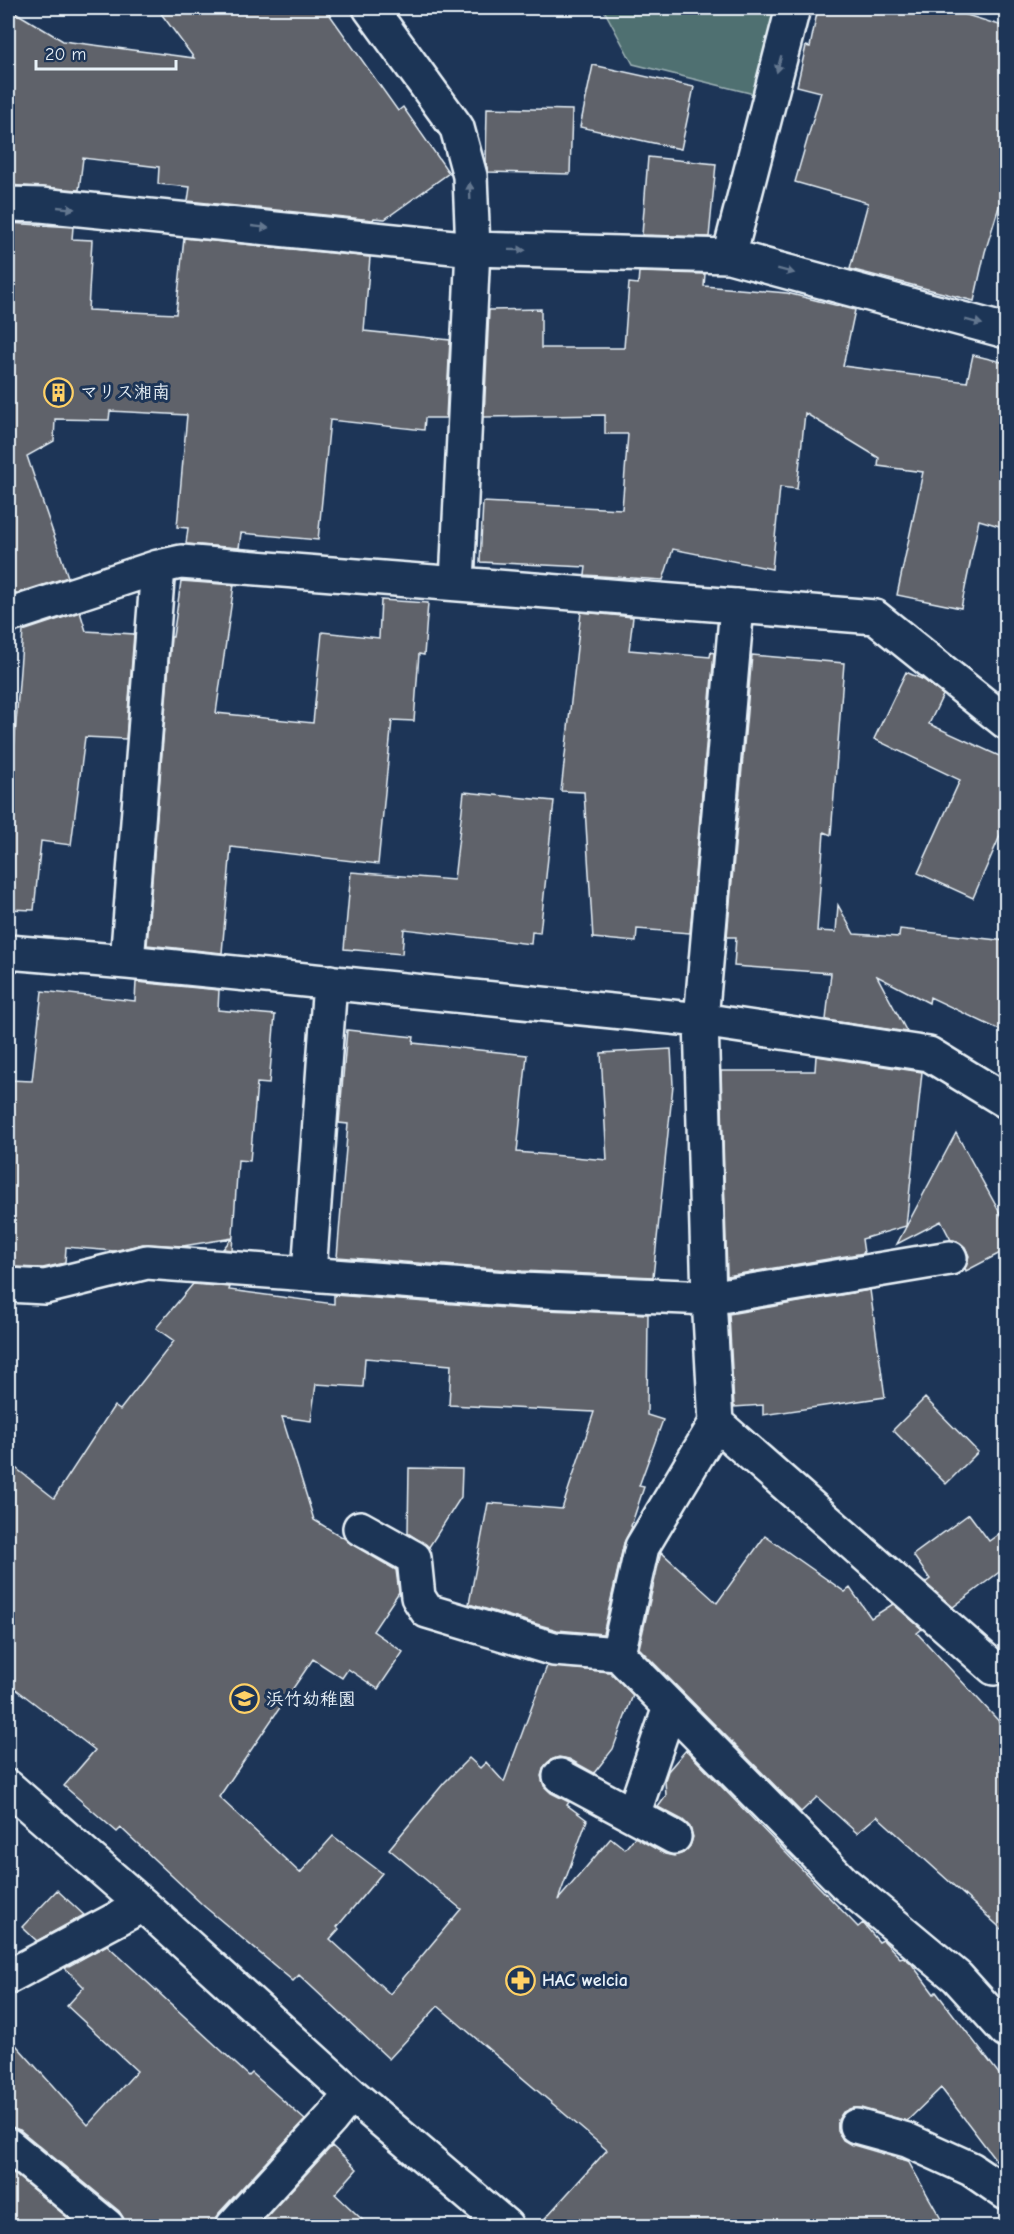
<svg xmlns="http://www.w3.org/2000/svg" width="1014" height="2234" font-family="'Comic Neue','Klee One',sans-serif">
  <rect width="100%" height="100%" fill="#1d3557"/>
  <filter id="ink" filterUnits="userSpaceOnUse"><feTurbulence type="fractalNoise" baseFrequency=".0167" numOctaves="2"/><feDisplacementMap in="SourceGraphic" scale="12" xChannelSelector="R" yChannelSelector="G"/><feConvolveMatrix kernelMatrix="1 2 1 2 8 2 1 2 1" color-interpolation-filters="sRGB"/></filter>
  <g filter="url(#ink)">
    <path fill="#4f7071" stroke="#9cb0b4" stroke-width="1.5" d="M 603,8 L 776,8 L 754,94 L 633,64 Z"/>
    <path fill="#5f626a" stroke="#e8f1f8" stroke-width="1.5" d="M 8,8 L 63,41 L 194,58 L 157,8 L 325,8 L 398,111 L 403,107 L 449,173 L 385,219 L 374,218 L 373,220 L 188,201 L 190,187 L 158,184 L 159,167 L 83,158 L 79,190 L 8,185 Z
      M 818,8 L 944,8 L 1006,27 L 1006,184 L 985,252 L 974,301 L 850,269 L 868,203 L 795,182 L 821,92 L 797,86 L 806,46 L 810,47 Z
      M 593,65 L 694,87 L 681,149 L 580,127 Z
      M 487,108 L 572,110 L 570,174 L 488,172 L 486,163 Z
      M 648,157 L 716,164 L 709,237 L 642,235 Z
      M 8,223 L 73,227 L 72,239 L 92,240 L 88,310 L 176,314 L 184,238 L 370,257 L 364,331 L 450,340 L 446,418 L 425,418 L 424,430 L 330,420 L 318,540 L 241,533 L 239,548 L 186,544 L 188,528 L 177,527 L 187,415 L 110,411 L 109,420 L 55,419 L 54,441 L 27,456 L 68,577 L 8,596 Z
      M 639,272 L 705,274 L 704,286 L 787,293 L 855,310 L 843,366 L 967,382 L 973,355 L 1006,363 L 1006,528 L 979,520 L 961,608 L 897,595 L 923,472 L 878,466 L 879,458 L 805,413 L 797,489 L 780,487 L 772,569 L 673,549 L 663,580 L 585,575 L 586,567 L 480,562 L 483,502 L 622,509 L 628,434 L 605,434 L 605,415 L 484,417 L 489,310 L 541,309 L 541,348 L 624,348 L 629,283 L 638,284 Z
      M 181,581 L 234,585 L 216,713 L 313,723 L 322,632 L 379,638 L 381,600 L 428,603 L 424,655 L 419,654 L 414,721 L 392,720 L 378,864 L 231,847 L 222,953 L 147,945 L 171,637 L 173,637 Z
      M 80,612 L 86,631 L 134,634 L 126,739 L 85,737 L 71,845 L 41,841 L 34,910 L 8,909 L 8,816 L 14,763 L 13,762 L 23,631 Z
      M 581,612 L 633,617 L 629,650 L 710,657 L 711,652 L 714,653 L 690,933 L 637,929 L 636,942 L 593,938 L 584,792 L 561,791 Z
      M 752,655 L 844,663 L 831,835 L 824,832 L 817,931 L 836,932 L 838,905 L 854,934 L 899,937 L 900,929 L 1006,941 L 1006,1033 L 930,997 L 929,1003 L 877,976 L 907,1032 L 826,1020 L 831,973 L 734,966 L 736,937 L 727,937 Z
      M 906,672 L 924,680 L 943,695 L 929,724 L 1006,759 L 1006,822 L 973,898 L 918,873 L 960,780 L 874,739 Z
      M 464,792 L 554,801 L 540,933 L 532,932 L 531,944 L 404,929 L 402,954 L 344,949 L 351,872 L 454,880 Z
      M 136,982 L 219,990 L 218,1010 L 275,1015 L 269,1084 L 257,1083 L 250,1161 L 238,1160 L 232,1250 L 223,1249 L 232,1238 L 183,1246 L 143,1244 L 114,1251 L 66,1247 L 65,1263 L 43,1268 L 8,1267 L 8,1080 L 32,1081 L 42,991 L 135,1001 Z
      M 347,1030 L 414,1037 L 413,1043 L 527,1055 L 517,1152 L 607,1160 L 601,1053 L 671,1049 L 673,1085 L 653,1277 L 522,1271 L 337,1257 L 348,1124 L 339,1123 Z
      M 816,1056 L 922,1072 L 906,1226 L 862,1239 L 864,1253 L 727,1276 L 721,1071 L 815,1071 Z
      M 956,1133 L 1006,1224 L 1006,1250 L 966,1271 L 965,1268 L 969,1256 L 965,1247 L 957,1241 L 951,1240 L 941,1221 L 897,1244 Z
      M 193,1284 L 230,1287 L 229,1290 L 334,1304 L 334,1295 L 520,1309 L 648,1314 L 647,1415 L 663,1420 L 639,1486 L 644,1487 L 631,1526 L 632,1527 L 624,1543 L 603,1634 L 557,1630 L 469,1604 L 488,1503 L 562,1509 L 594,1412 L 449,1405 L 451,1365 L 365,1358 L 363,1387 L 316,1384 L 311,1421 L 282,1417 L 314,1520 L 344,1538 L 351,1544 L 396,1570 L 399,1592 L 373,1631 L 403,1652 L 378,1689 L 348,1669 L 342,1678 L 313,1659 L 219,1797 L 300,1873 L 333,1836 L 382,1873 L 337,1927 L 339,1929 L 330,1939 L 390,1994 L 461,1909 L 389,1849 L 444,1783 L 469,1758 L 480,1768 L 486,1762 L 504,1782 L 547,1666 L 610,1672 L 633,1695 L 613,1749 L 594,1773 L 569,1759 L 559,1757 L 551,1760 L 544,1767 L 541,1776 L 544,1786 L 551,1793 L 569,1802 L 567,1805 L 587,1820 L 558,1900 L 611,1838 L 625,1849 L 635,1837 L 665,1854 L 674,1856 L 683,1853 L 690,1846 L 693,1837 L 690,1827 L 683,1820 L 658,1807 L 666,1796 L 665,1780 L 668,1771 L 686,1750 L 858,1927 L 863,1923 L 879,1942 L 883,1940 L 900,1958 L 903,1957 L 911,1963 L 934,1994 L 936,1992 L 1006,2083 L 1006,2171 L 1002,2168 L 941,2088 L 907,2121 L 861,2108 L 852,2108 L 843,2112 L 838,2120 L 838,2131 L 843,2140 L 850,2144 L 908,2161 L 945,2226 L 538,2226 L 607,2150 L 438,2006 L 389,2059 L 299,1975 L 293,1981 L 205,1907 L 121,1828 L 117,1832 L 64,1786 L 95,1750 L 8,1683 L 8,1462 L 54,1498 L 114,1406 L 120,1410 L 174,1341 L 156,1328 Z
      M 870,1290 L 885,1397 L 763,1415 L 763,1405 L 734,1407 L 729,1314 Z
      M 925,1398 L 978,1452 L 946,1484 L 893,1430 Z
      M 409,1468 L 462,1469 L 461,1497 L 429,1547 L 408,1533 Z
      M 969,1514 L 989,1541 L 1006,1529 L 1006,1567 L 953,1607 L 925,1583 L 930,1579 L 913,1555 Z
      M 765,1536 L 845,1592 L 850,1588 L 871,1618 L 893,1604 L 922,1629 L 917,1633 L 1006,1729 L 1006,1933 L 877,1816 L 857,1833 L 817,1797 L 801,1812 L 639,1648 L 661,1552 L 717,1603 Z
      M 57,1890 L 84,1915 L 37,1941 L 22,1927 Z
      M 107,1945 L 249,2076 L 252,2073 L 305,2120 L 219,2213 L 215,2226 L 125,2226 L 124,2219 L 119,2211 L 20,2130 L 8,2127 L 8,2036 L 88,2125 L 137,2071 L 67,2006 L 84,1987 L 65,1968 Z
      M 332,2146 L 357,2169 L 335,2194 L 369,2226 L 258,2226 Z
      M 8,2169 L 78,2226 L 8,2226 Z"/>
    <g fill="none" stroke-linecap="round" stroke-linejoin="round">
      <defs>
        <path id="minor" d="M 370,8 L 457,128 L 470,176 L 473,249 L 457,582
          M 8,204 L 41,205 L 473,249 L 729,256 L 1006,331
          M 729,256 L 793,8
          M 737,606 L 701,1020 L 709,1298 L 716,1423 L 642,1547 L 618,1654 L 844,1883 L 957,1977 L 1006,2031
          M 8,616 L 158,567 L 181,562 L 875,617 L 1006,722
          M 8,952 L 127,962 L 701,1020 L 929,1054 L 1006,1101
          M 127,962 L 158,567
          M 309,1273 L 330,982
          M 8,1285 L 45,1287 L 147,1262 L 521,1290 L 709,1298 L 950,1258
          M 716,1423 L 994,1668
          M 360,1528 L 414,1558 L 418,1597 L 427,1611 L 554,1649 L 618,1654
          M 560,1776 L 674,1837
          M 8,1787 L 143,1905 L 351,2094 L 506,2226
          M 633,1815 L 670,1707
          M 8,1977 L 143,1905
          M 856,2126 L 907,2140 L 971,2169 L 1006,2193
          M 8,2145 L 107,2226
          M 233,2226 L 331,2119 L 351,2094"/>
      </defs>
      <use href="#minor" stroke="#e8f1f8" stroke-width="38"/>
      <use href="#minor" stroke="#1d3557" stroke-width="33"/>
    </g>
    <defs><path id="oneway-solid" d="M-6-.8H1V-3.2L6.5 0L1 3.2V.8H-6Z" transform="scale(1.5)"/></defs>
    <g fill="#64778f">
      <use href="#oneway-solid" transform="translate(779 64) rotate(105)"/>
      <use href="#oneway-solid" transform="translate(470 191) rotate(-92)"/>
      <use href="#oneway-solid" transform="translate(66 208) rotate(6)"/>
      <use href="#oneway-solid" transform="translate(260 227) rotate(6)"/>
      <use href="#oneway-solid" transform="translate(517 250) rotate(1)"/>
      <use href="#oneway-solid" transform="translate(786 271) rotate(15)"/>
      <use href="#oneway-solid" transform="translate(974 322) rotate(15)"/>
    </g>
  </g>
  <defs>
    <symbol id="building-ring" viewBox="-11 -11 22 22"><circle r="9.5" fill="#1d3557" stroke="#ffd166" stroke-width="1.5"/><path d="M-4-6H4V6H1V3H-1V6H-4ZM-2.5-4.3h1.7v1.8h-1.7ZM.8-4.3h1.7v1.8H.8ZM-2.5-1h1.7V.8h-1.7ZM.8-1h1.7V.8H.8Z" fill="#ffd166"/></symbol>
    <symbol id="school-ring" viewBox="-11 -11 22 22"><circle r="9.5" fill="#1d3557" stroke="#ffd166" stroke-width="1.5"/><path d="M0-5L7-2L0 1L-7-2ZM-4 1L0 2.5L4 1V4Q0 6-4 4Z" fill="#ffd166"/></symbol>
    <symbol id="pharmacy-ring" viewBox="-11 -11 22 22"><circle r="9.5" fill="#1d3557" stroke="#ffd166" stroke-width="1.5"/><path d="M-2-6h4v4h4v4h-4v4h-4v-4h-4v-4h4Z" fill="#ffd166"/></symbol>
  </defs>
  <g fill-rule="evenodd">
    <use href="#building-ring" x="42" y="376" width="33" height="33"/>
    <use href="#school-ring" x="228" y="1682" width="33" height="33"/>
    <use href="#pharmacy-ring" x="504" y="1964" width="33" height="33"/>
  </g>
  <g text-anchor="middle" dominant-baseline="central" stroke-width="6" stroke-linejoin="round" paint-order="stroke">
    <g font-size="18" font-weight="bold" fill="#e8f1f8" stroke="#1d3557" text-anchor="start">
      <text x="80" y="392">マリス湘南</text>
      <text x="266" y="1699">浜竹幼稚園</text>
      <text x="542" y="1980">HAC welcia</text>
    </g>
  </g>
  <rect width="1014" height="2234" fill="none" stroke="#1d3557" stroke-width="30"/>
  <rect x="15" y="15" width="984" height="2204" fill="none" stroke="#e8f1f8" stroke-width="2" filter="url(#ink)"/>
  <path d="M36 60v9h140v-9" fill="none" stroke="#e8f1f8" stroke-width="3"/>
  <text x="45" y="60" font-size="18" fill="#e8f1f8" stroke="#1d3557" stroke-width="4.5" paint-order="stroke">20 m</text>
</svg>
